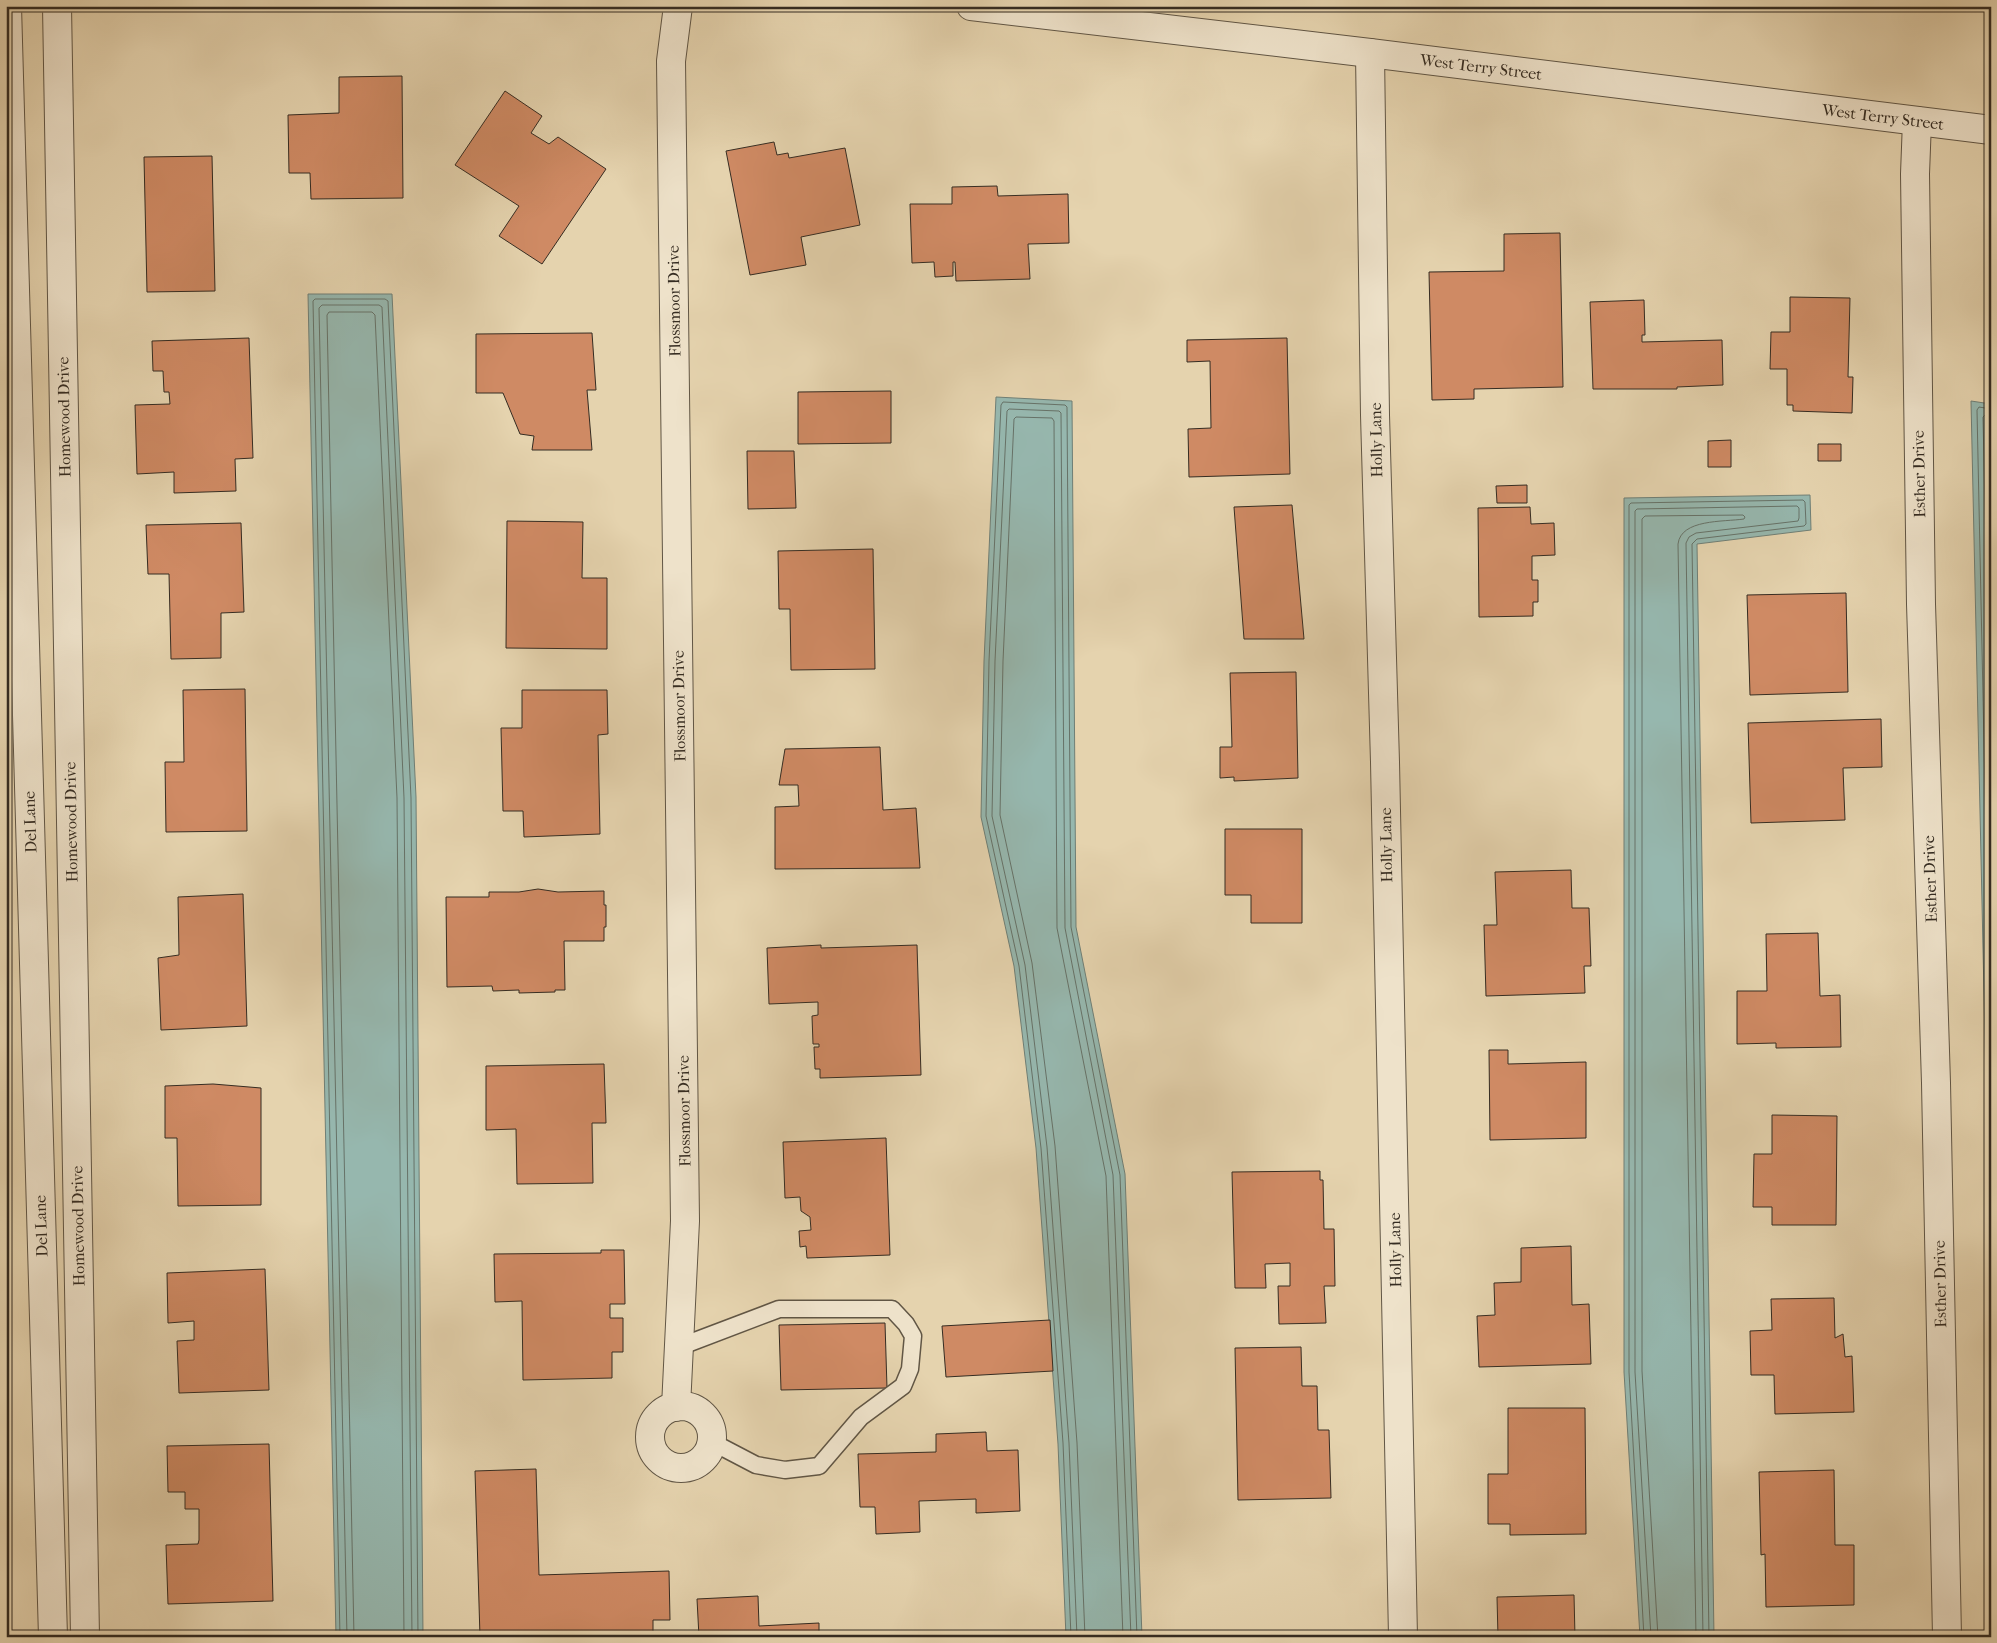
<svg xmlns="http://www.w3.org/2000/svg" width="1997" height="1643" font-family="'IM FELL French Canon',serif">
  <rect width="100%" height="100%" fill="#e5d3ae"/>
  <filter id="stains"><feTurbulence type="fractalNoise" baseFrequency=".004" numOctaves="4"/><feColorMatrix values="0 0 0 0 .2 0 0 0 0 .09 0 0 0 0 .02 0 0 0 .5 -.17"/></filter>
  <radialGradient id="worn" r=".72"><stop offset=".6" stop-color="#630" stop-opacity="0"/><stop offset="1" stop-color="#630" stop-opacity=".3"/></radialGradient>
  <path fill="#96b7ae" stroke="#6f7f76" d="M 308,294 L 392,294 L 416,797 L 423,1637 L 336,1637 Z
    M 996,397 L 1072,401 L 1076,927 L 1125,1174 L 1142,1637 L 1066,1637 L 1058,1444 L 1036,1148 L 1014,966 L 981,817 L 984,661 Z
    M 1971,401 L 1991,404 L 1991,1313 Z
    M 1810,495 L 1811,530 L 1697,544 L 1714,1637 L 1640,1637 L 1624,1372 L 1624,498 Z"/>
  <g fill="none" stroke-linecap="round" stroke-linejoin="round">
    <path stroke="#667268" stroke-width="1" d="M 1991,409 L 1979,407 L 1977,410 L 1991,1077
      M 1991,415 L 1985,415 L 1983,417 L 1991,782
      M 340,1637 L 313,301 L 315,299 L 385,299 L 388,301 L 411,798 L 418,1637
      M 347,1637 L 319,308 L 322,305 L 379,305 L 382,307 L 404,798 L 412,1637
      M 354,1637 L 327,315 L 329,312 L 372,312 L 375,315 L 397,798 L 404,1637
      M 1071,1637 L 1063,1443 L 1041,1148 L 1019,966 L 986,816 L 989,661 L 1001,405 L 1003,402 L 1065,405 L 1067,407 L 1071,927 L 1120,1175 L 1137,1637
      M 1077,1637 L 1069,1443 L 1047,1147 L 1025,965 L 992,816 L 995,661 L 1007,411 L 1009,409 L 1059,411 L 1061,413 L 1065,928 L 1113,1175 L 1131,1637
      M 1085,1637 L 1077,1443 L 1055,1146 L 1032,963 L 1000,815 L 1003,661 L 1014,419 L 1016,417 L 1052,418 L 1054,421 L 1057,928 L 1106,1176 L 1123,1637
      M 1644,1637 L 1629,1372 L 1629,505 L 1631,503 L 1803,500 L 1805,502 L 1806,524 L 1804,526 L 1697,539 L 1692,544 L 1709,1637
      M 1651,1637 L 1635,1372 L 1635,511 L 1637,509 L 1797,506 L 1799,508 L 1799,518 L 1798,521 L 1696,533 L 1689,537 L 1686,543 L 1703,1637
      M 1658,1637 L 1642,1371 L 1642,519 L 1645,516 L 1743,515 L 1745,517 L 1744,519 C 1723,522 1681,519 1678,544 L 1696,1637"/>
  </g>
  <path fill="#cf8a64" stroke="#352c22" d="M 402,76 L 403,198 L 311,199 L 310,173 L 289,173 L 288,115 L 339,113 L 339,77 Z
    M 505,91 L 542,116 L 531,133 L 549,144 L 558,137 L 606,169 L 542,264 L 499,236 L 519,206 L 455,165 Z
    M 774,142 L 777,155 L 788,153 L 789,158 L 845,148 L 860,225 L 801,237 L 806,265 L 750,275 L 726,151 Z
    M 212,156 L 215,291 L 147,292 L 144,157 Z
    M 997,186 L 998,196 L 1068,194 L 1069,243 L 1028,244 L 1030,279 L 956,281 L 955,262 L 953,262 L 953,276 L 935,277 L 934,262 L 912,263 L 910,204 L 952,204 L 952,187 Z
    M 1560,233 L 1563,387 L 1474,389 L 1474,399 L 1432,400 L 1429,272 L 1504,271 L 1504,234 Z
    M 1790,297 L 1850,298 L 1848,377 L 1853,377 L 1852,413 L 1793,411 L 1793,405 L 1787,405 L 1787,369 L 1770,369 L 1771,332 L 1790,332 Z
    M 1644,300 L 1645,335 L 1642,335 L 1642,342 L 1722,340 L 1723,385 L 1677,387 L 1677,389 L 1593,389 L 1590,302 Z
    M 592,333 L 596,390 L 587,390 L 592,450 L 532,450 L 534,436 L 520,434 L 503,393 L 476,393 L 476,334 Z
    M 249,338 L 253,458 L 235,459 L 236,491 L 174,493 L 174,472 L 137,474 L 135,405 L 170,404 L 169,392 L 164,392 L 163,371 L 153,371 L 152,341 Z
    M 1287,338 L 1290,474 L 1189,477 L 1188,429 L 1211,428 L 1210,361 L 1187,362 L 1187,340 Z
    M 891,391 L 891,443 L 798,444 L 798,392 Z
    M 1731,440 L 1731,467 L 1708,467 L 1708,441 Z
    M 1818,444 L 1841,444 L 1841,461 L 1818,461 Z
    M 747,451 L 794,451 L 796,508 L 748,509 Z
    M 1527,485 L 1527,503 L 1497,503 L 1496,486 Z
    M 1292,505 L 1304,639 L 1244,639 L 1234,507 Z
    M 1530,507 L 1531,524 L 1554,523 L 1555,555 L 1532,556 L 1532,580 L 1538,580 L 1538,602 L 1533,602 L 1533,616 L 1479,617 L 1478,508 Z
    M 507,521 L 583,522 L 582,578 L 607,578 L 607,649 L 506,648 Z
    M 241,523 L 244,612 L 221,613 L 221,658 L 171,659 L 169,574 L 148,574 L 146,525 Z
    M 873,549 L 875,669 L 791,670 L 790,609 L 779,609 L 778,551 Z
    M 1846,593 L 1848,692 L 1750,695 L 1747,595 Z
    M 1296,672 L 1298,778 L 1234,781 L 1234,777 L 1220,778 L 1220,747 L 1232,747 L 1230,673 Z
    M 245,689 L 247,831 L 166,832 L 165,762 L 184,762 L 183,690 Z
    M 522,690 L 607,690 L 608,734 L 598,735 L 600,834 L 524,837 L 523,811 L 503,811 L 501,728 L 522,728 Z
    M 1881,719 L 1882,767 L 1843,768 L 1845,820 L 1751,823 L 1748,723 Z
    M 880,747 L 883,810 L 916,808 L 920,868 L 775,869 L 775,807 L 799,806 L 798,785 L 779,785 L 785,749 Z
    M 1225,829 L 1302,829 L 1302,923 L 1251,923 L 1251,895 L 1225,895 Z
    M 1571,870 L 1572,908 L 1589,908 L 1591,966 L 1584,966 L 1585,993 L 1486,996 L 1484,925 L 1497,925 L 1495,872 Z
    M 538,889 L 558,892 L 604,891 L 604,905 L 606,905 L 606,927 L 604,927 L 604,941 L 564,941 L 565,990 L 555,990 L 555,992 L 519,993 L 519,990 L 493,991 L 492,986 L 447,987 L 446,897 L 489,897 L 489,892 L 519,892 Z
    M 243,894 L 247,1026 L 161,1030 L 158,958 L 179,955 L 178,897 Z
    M 1818,933 L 1820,996 L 1840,995 L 1841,1047 L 1776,1048 L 1776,1043 L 1737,1044 L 1737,991 L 1767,991 L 1766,934 Z
    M 821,945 L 821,948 L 917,945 L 921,1075 L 820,1078 L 820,1069 L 815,1069 L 814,1047 L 819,1047 L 819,1044 L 813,1044 L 812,1016 L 818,1015 L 818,1002 L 769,1004 L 767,948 Z
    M 1489,1050 L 1508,1050 L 1508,1064 L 1586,1062 L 1586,1138 L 1490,1140 Z
    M 604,1064 L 606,1123 L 592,1123 L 593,1183 L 517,1184 L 516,1129 L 486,1130 L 486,1066 Z
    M 213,1084 L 261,1088 L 261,1205 L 178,1206 L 177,1138 L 165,1138 L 165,1086 Z
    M 1772,1115 L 1837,1116 L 1836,1225 L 1772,1225 L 1772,1207 L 1753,1207 L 1754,1154 L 1772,1154 Z
    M 886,1138 L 890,1255 L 807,1258 L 806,1246 L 800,1247 L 799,1231 L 811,1230 L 810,1217 L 801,1211 L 800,1197 L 785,1198 L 783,1142 Z
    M 1320,1171 L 1320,1180 L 1323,1180 L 1324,1229 L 1334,1229 L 1335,1286 L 1324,1286 L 1326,1323 L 1279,1324 L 1278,1286 L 1290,1286 L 1290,1263 L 1265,1264 L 1266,1288 L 1235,1288 L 1232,1172 Z
    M 1571,1246 L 1572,1305 L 1589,1304 L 1591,1364 L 1479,1367 L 1477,1316 L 1495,1315 L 1494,1283 L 1521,1282 L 1521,1248 Z
    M 601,1250 L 624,1250 L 625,1304 L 610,1304 L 610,1318 L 623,1318 L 623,1352 L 612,1352 L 612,1378 L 523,1380 L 522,1301 L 495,1302 L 494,1254 L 601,1253 Z
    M 265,1269 L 269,1390 L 179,1393 L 177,1341 L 194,1340 L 194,1321 L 168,1323 L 167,1273 Z
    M 1834,1298 L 1835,1338 L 1843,1334 L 1845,1357 L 1852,1356 L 1854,1412 L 1775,1414 L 1774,1375 L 1751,1375 L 1750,1331 L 1772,1330 L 1771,1299 Z
    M 1050,1320 L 1053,1371 L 946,1377 L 942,1326 Z
    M 885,1323 L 887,1388 L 781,1390 L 779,1325 Z
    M 1301,1347 L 1302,1386 L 1317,1386 L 1318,1430 L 1329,1430 L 1331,1498 L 1238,1500 L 1235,1348 Z
    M 1508,1408 L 1585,1408 L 1586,1534 L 1510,1535 L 1510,1524 L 1488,1524 L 1488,1474 L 1508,1474 Z
    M 986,1432 L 987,1451 L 1018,1450 L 1020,1511 L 976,1513 L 976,1499 L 919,1501 L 920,1532 L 876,1534 L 875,1507 L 860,1507 L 858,1454 L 936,1452 L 936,1434 Z
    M 269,1444 L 273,1601 L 168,1604 L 166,1545 L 198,1544 L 199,1540 L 199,1509 L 185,1509 L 185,1492 L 168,1492 L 167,1446 Z
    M 536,1469 L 539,1575 L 669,1571 L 670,1620 L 653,1620 L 653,1637 L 480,1637 L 475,1471 Z
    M 1834,1470 L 1835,1545 L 1854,1545 L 1854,1605 L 1766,1607 L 1765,1554 L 1761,1555 L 1759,1472 Z
    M 1574,1595 L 1575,1637 L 1498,1637 L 1497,1597 Z
    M 758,1596 L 759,1626 L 819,1623 L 819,1637 L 699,1637 L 697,1599 Z"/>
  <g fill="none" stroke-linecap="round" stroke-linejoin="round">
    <defs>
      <path id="service" d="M 679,1347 L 779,1309 L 892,1309 L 906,1324 L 913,1336 L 910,1369 L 903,1386 L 861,1417 L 819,1466 L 785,1470 L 756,1465 L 712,1442"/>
      <path id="minor" d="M 7,6 L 53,1637
        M 57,6 L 85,1637
        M 1370,53 L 1375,415 L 1385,762 L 1403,1637
        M 1917,121 L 1915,174 L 1921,604 L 1936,1083 L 1947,1637
        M650 1437a31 31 0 1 1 62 0a31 31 0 1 1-62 0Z
        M 676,1407 L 685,1221 L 671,61 L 678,6"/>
      <path id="tertiary" d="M 971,6 L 1370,53 L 1991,130"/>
    </defs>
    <use href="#service" stroke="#615645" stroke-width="19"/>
    <use href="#minor" stroke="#615645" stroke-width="30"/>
    <use href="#tertiary" stroke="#615645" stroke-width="30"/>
    <use href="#service" stroke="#eee2ca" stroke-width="16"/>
    <use href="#minor" stroke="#eee2ca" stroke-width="28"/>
    <use href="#tertiary" stroke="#eee2ca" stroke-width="28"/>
  </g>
  <g text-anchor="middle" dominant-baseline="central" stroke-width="5" stroke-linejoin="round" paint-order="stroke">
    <g font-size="16" fill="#352c22" stroke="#eee2ca">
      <text transform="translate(1481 67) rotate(7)">West Terry Street</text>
      <text transform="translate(1883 117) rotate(7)">West Terry Street</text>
      <text transform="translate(674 301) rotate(-91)">Flossmoor Drive</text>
      <text transform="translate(64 417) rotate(-91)">Homewood Drive</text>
      <text transform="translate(1376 440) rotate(-91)">Holly Lane</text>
      <text transform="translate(1919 474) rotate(-91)">Esther Drive</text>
      <text transform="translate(679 706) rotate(-91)">Flossmoor Drive</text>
      <text transform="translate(30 822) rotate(-92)">Del Lane</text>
      <text transform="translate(71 822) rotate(-91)">Homewood Drive</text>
      <text transform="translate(1386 845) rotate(-91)">Holly Lane</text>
      <text transform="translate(1930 879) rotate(-92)">Esther Drive</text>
      <text transform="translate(684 1111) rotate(-91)">Flossmoor Drive</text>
      <text transform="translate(41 1226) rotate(-92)">Del Lane</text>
      <text transform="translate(78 1226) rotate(-91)">Homewood Drive</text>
      <text transform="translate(1395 1250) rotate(-91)">Holly Lane</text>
      <text transform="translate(1940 1284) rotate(-91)">Esther Drive</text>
    </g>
  </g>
  <rect width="1997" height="1643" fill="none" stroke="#e5d3ae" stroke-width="25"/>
  <rect x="8" y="8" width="1982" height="1628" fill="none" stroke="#352c22" stroke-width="2.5"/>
  <rect x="12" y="12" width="1972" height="1618" fill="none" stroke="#352c22"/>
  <rect width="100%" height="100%" filter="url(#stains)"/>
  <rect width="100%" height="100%" fill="url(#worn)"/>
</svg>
